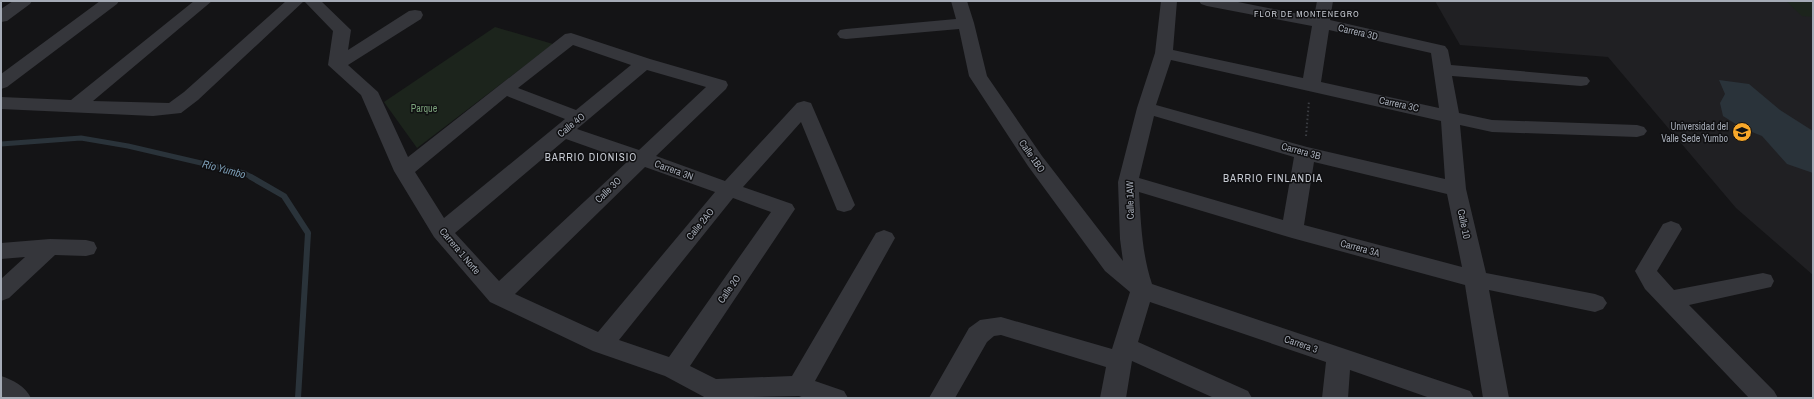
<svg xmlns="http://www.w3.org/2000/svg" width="1814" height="399" font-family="'Archivo Narrow',sans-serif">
  <rect width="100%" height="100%" fill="#141416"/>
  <path fill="#202023" d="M 1435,1 L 1813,1 L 1813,275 L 1736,208 L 1608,57 L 1460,45 Z"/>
  <path fill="#1c241c" d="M 1786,1 L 1813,1 L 1813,17 L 1802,16 Z
    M 495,27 L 553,44 L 417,148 L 384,102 Z"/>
  <path fill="#2a333a" d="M 1719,80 L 1749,84 L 1780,110 L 1813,131 L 1813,173 L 1787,164 L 1762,136 L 1742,128 L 1723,116 L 1720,103 L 1725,94 Z"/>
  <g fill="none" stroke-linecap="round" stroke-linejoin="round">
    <path stroke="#2a333a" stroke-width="5" d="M 1,144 L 81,138 L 128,146 L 244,173 L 253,178"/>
    <path stroke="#2a333a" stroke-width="6" d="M 251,177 L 284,196 L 308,233 L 298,398"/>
    <path stroke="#3b3d42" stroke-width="2" stroke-dasharray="1.5 2.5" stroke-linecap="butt" d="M 1306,136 L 1309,101"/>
    <path fill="#35363b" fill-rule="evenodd" d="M 13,1 L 32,1 L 30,4 L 7,21 L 1,22 L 1,9 Z
      M 100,1 L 119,1 L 117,4 L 7,87 L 1,89 L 1,74 Z
      M 194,1 L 212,1 L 93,101 L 169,103 L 184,92 L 286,1 L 321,1 L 351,30 L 348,50 L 409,11 L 415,10 L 421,11 L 423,15 L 421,19 L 348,65 L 378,92 L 408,157 L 565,34 L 571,33 L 650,59 L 726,81 L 728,85 L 726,89 L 656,156 L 725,181 L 797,103 L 804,101 L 811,103 L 855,205 L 851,210 L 844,212 L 837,210 L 801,122 L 743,187 L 792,204 L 795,209 L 690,366 L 716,379 L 792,376 L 876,233 L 884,230 L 892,233 L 895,238 L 815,381 L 844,391 L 848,398 L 804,398 L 799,396 L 706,398 L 665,376 L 593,351 L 490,302 L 434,237 L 394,171 L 361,95 L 328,65 L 333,31 L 304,1 L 198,100 L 181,113 L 153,116 L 1,109 L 1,97 L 71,100 ZM 573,45 L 631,65 L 576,110 L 518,88 ZM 647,70 L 706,87 L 639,150 L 577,129 ZM 507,96 L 565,119 L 444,218 L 415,172 ZM 566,139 L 628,161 L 499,281 L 455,233 ZM 645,167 L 715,192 L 598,332 L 515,294 ZM 733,198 L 771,212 L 669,357 L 619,340 Z
      M 951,1 L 967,1 L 974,23 L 987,76 L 1042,156 L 1123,261 L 1120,239 L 1118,182 L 1137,108 L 1155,53 L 1161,1 L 1177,1 L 1173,50 L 1303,78 L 1312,26 L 1207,6 L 1201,4 L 1199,1 L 1233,1 L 1314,17 L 1317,1 L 1333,1 L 1330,20 L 1445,46 L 1448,50 L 1451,65 L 1587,77 L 1590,81 L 1587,85 L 1581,86 L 1452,76 L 1459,113 L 1492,120 L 1637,125 L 1644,127 L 1647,131 L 1644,135 L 1637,137 L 1492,132 L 1460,125 L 1466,189 L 1486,273 L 1595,294 L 1603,297 L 1607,303 L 1603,309 L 1595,312 L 1489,290 L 1509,398 L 1483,398 L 1465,285 L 1292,238 L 1139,192 C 1141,224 1142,254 1152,284 L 1470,391 L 1474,398 L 1430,398 L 1350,370 L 1348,398 L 1322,398 L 1326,362 L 1150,302 L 1138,342 L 1248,391 L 1252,398 L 1214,398 L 1132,361 L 1126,398 L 1100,398 L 1106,367 L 1001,335 L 994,336 L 987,342 L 955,398 L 929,398 L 969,328 L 980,320 L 1001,317 L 1112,349 L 1130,292 L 1105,271 L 1028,166 L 969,76 L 959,29 L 846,39 L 840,38 L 837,34 L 840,30 L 846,29 L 956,19 ZM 1329,30 L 1431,53 L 1439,108 L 1321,82 ZM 1171,60 L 1441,121 L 1445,179 L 1307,147 L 1156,105 ZM 1154,116 L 1294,157 L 1283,220 L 1139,178 ZM 1314,162 L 1447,194 L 1462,267 L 1304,225 Z
      M 1671,221 L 1679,224 L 1682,229 L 1657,271 L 1674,290 L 1763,273 L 1771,275 L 1774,281 L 1771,287 L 1689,305 L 1774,391 L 1778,398 L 1749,398 L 1645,289 L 1635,271 L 1663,224 Z
      M 50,239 L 86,240 L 94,242 L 97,248 L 94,254 L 86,256 L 55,255 L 9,298 L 1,301 L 1,279 L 25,257 L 1,259 L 1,243 Z
      M 1,376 C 13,380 25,386 31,398 L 1,398 Z"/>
  </g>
  <defs>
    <symbol id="university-disc" viewBox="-11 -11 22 22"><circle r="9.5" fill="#f8a82a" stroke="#0f0f11"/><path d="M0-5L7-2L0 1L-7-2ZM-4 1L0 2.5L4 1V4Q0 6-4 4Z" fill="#111"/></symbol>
  </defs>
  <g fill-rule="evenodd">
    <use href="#university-disc" x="1731" y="121" width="22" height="22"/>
  </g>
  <g text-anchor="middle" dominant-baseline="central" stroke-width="3" stroke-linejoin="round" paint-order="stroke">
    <g font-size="9" letter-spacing="1" fill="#c6cad2" stroke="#0f0f11">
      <text x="1307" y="14">FLOR DE MONTENEGRO</text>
    </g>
    <g font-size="10" fill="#a5abb6" stroke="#0f0f11">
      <text transform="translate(1358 32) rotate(13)">Carrera 3D</text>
      <text transform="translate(1399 104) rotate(12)">Carrera 3C</text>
      <text transform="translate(571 125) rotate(-39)">Calle 4O</text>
      <text transform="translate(1301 151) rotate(15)">Carrera 3B</text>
      <text transform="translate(1032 156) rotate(55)">Calle 1BO</text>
      <text transform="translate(674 170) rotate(20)">Carrera 3N</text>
      <text transform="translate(608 190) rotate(-44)">Calle 3O</text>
      <text transform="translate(1130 200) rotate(-91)">Calle 1AW</text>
      <text transform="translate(700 224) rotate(-51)">Calle 2AO</text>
      <text transform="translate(1464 224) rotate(78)">Calle 10</text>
      <text transform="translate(1360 248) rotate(15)">Carrera 3A</text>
      <text transform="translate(460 251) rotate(50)">Carrera 1 Norte</text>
      <text transform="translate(729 289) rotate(-55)">Calle 2O</text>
      <text transform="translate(1301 344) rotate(19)">Carrera 3</text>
    </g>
    <g font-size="10" fill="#7ba27b" stroke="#0f0f11">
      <text x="424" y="108">Parque</text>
    </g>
    <g font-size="10" fill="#a5abb6" stroke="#0f0f11" text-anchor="end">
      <text x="1728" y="126">Universidad del<tspan x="1728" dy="12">Valle Sede Yumbo</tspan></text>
    </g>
    <g font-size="11" letter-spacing="1" fill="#c6cad2" stroke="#0f0f11">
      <text x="591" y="157">BARRIO DIONISIO</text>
      <text x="1273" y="178">BARRIO FINLANDIA</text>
    </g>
    <g font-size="11" font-style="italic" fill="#7a9bb3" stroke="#0f0f11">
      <text transform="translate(224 169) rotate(15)">Río Yumbo</text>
    </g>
  </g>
  <rect width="1814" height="399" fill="none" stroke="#a5abb6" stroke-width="4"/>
</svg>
